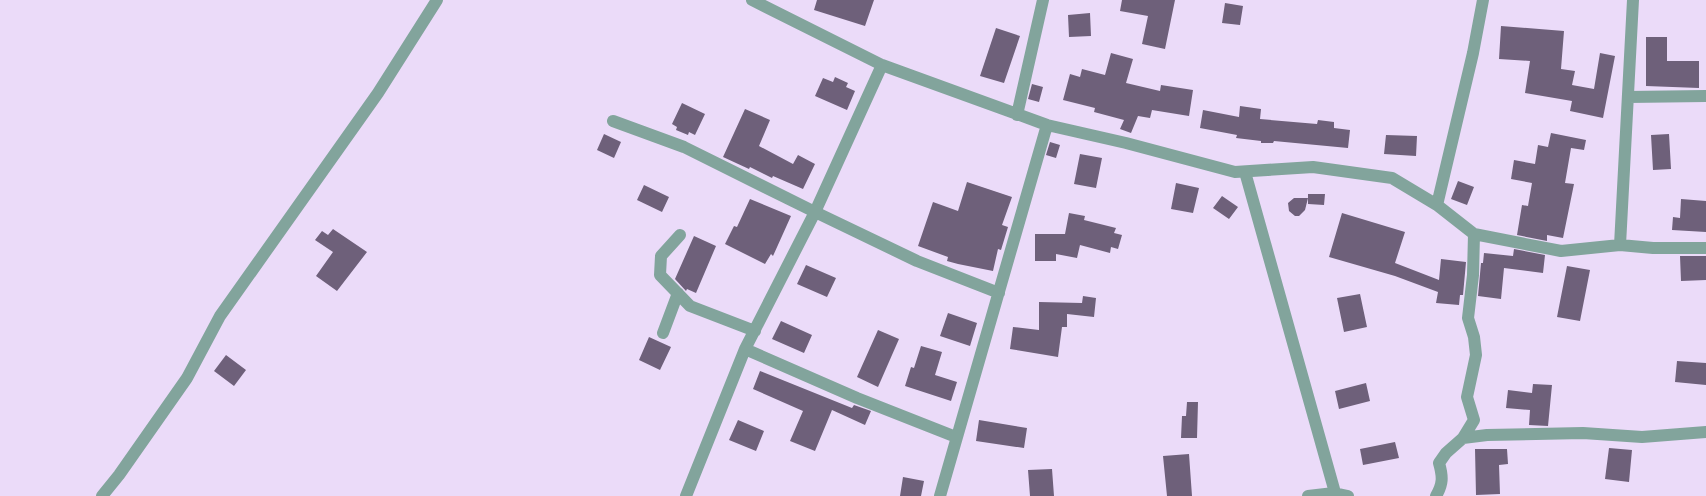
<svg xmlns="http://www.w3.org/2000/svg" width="1706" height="496" font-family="'Crimson Pro',serif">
  <rect width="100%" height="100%" fill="#ebdbf9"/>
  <path fill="#6e607a" d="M 817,0 L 874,0 L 865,26 L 814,10 Z
    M 1122,0 L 1175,0 L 1165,49 L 1142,44 L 1148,16 L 1120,11 Z
    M 1225,3 L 1243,6 L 1240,25 L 1222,23 Z
    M 1090,13 L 1091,36 L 1069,37 L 1068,15 Z
    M 1501,26 L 1564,31 L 1561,69 L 1575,71 L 1572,85 L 1594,89 L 1600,53 L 1615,56 L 1603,118 L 1570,111 L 1572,101 L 1525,93 L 1530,61 L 1499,59 Z
    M 996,28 L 1020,36 L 1004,83 L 980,76 Z
    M 1646,37 L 1667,37 L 1667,61 L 1699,61 L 1699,88 L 1646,86 Z
    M 1111,53 L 1133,59 L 1126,83 L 1160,91 L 1161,85 L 1193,90 L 1189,116 L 1152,110 L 1150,118 L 1138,116 L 1131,133 L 1120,129 L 1124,120 L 1094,112 L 1095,108 L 1063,100 L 1070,74 L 1080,77 L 1082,69 L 1105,75 Z
    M 835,77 L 848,83 L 846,87 L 855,91 L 847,110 L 815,96 L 823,78 L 833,82 Z
    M 1032,84 L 1043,87 L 1039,102 L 1028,99 Z
    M 682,103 L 705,114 L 695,135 L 689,132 L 688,135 L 676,130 L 677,127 L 672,124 Z
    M 1240,106 L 1261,109 L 1260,119 L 1317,124 L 1318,120 L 1334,122 L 1334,128 L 1350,130 L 1348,148 L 1274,141 L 1273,143 L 1261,143 L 1261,141 L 1236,138 L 1237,135 L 1200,128 L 1203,110 L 1239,117 Z
    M 745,109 L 770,120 L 759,146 L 793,164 L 798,155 L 815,164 L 803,189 L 773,176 L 772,178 L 750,167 L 749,169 L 723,157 Z
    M 1551,133 L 1586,140 L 1584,150 L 1571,148 L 1565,183 L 1574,184 L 1563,238 L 1547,235 L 1547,241 L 1517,235 L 1522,205 L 1528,206 L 1532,183 L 1511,179 L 1514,160 L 1535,164 L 1538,145 L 1548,147 Z
    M 604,134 L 621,142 L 614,158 L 597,150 Z
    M 1669,134 L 1671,169 L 1653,170 L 1651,135 Z
    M 1386,135 L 1417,136 L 1416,156 L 1384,154 Z
    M 1050,142 L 1060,145 L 1056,158 L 1046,155 Z
    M 1080,154 L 1102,158 L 1096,188 L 1074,184 Z
    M 1458,181 L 1474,187 L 1467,205 L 1451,199 Z
    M 967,182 L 1012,197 L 1002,225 L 1008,227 L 1001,250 L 998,249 L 993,271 L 958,264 L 947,261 L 948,257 L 918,246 L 933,202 L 958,211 Z
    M 1176,183 L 1199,188 L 1193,213 L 1171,209 Z
    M 644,185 L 669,197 L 662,212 L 637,200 Z
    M 1308,194 L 1325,194 L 1324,205 L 1308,204 Z
    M 1222,196 L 1238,207 L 1229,219 L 1213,208 Z
    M 1294,198 L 1308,198 L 1305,210 L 1299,216 L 1295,216 L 1289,211 L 1288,203 Z
    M 750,199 L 791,216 L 773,256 L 771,254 L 765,264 L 725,244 L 734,226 L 737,227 Z
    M 1681,199 L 1706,201 L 1706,232 L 1672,230 L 1673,217 L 1680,218 Z
    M 1069,213 L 1085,216 L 1084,220 L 1116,228 L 1114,233 L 1122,235 L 1118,249 L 1111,247 L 1110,253 L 1080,245 L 1077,258 L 1056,254 L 1056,261 L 1035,261 L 1035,234 L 1065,234 Z
    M 1342,213 L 1405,232 L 1395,263 L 1439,280 L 1441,259 L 1466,262 L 1463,295 L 1460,295 L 1459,305 L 1436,303 L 1438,292 L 1395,276 L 1329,257 Z
    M 333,229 L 367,252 L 337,291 L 316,276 L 333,252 L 315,240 L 322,231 L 328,235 Z
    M 694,236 L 716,246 L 696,293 L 687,289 L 686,291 L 675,279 Z
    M 1514,249 L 1545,255 L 1543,273 L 1504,268 L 1501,299 L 1478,296 L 1481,263 L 1483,263 L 1484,253 L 1513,256 Z
    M 1680,256 L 1706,256 L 1706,280 L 1681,281 Z
    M 806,265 L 836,278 L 827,297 L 797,284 Z
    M 1567,266 L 1590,270 L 1580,321 L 1557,317 Z
    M 1360,294 L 1367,327 L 1344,332 L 1337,298 Z
    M 1083,296 L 1096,298 L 1094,317 L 1067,314 L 1067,327 L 1062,327 L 1058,357 L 1010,349 L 1013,327 L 1039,330 L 1039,302 L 1082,303 Z
    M 948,313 L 977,323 L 970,346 L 940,336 Z
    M 781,321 L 812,335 L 804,353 L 772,339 Z
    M 878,330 L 899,339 L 878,387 L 857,377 Z
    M 649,337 L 671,347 L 660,370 L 639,360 Z
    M 921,346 L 942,352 L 935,375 L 957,382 L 951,401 L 905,386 L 911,367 L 914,368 Z
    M 226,355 L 246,370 L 234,386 L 214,371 Z
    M 1677,361 L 1706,363 L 1706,385 L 1675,382 Z
    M 760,371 L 852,408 L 854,405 L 871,411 L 865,425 L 832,410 L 815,451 L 790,441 L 803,411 L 753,389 Z
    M 1366,383 L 1370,401 L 1339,409 L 1335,391 Z
    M 1533,384 L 1552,385 L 1548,426 L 1529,425 L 1530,410 L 1506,408 L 1508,390 L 1532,393 Z
    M 1187,402 L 1198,402 L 1197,438 L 1181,438 L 1182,416 L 1186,416 Z
    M 738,420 L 764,431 L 756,451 L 729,440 Z
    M 979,420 L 1027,428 L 1024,448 L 976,441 Z
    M 1395,442 L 1399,458 L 1363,465 L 1360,449 Z
    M 1609,448 L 1632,450 L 1629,482 L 1605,479 Z
    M 1475,449 L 1507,449 L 1508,464 L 1499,465 L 1500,494 L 1476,495 Z
    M 1189,454 L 1192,496 L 1167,496 L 1163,456 Z
    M 1052,469 L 1054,496 L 1030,496 L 1028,470 Z
    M 903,477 L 924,481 L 921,496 L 900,496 Z"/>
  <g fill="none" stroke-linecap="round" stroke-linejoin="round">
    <path stroke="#82a49c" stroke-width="12" d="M 752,0 L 882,65 L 1047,125 L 1126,143 L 1235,172 L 1313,167 L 1392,178 L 1437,205 L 1474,234 L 1561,251 L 1620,245 L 1653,248 L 1706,248
      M 1628,97 L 1706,96
      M 1017,115 L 1043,0
      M 613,121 L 684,147 L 815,212 L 917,261 L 999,293
      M 1245,172 L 1336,496
      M 1437,205 L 1473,53 L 1483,0
      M 680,235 L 661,256 L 660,275 L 690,306 L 755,331
      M 1620,245 L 1633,0
      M 663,333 L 678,293
      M 745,349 L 857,398 L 956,437
      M 1463,438 L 1487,435 L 1583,433 L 1642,437 L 1706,432
      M 102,496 L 119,475 L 187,378 L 220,316 L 378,93 L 437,0
      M 686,496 L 745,349 L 815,212 L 882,65
      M 940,496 L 1047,125
      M 1308,496 L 1334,493 L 1348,496
      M 1436,496 C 1443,484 1443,477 1439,463 L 1446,453 L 1463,438 L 1474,420 L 1467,397 L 1476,355 L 1474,337 L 1468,318 L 1473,275 L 1474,234"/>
  </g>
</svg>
